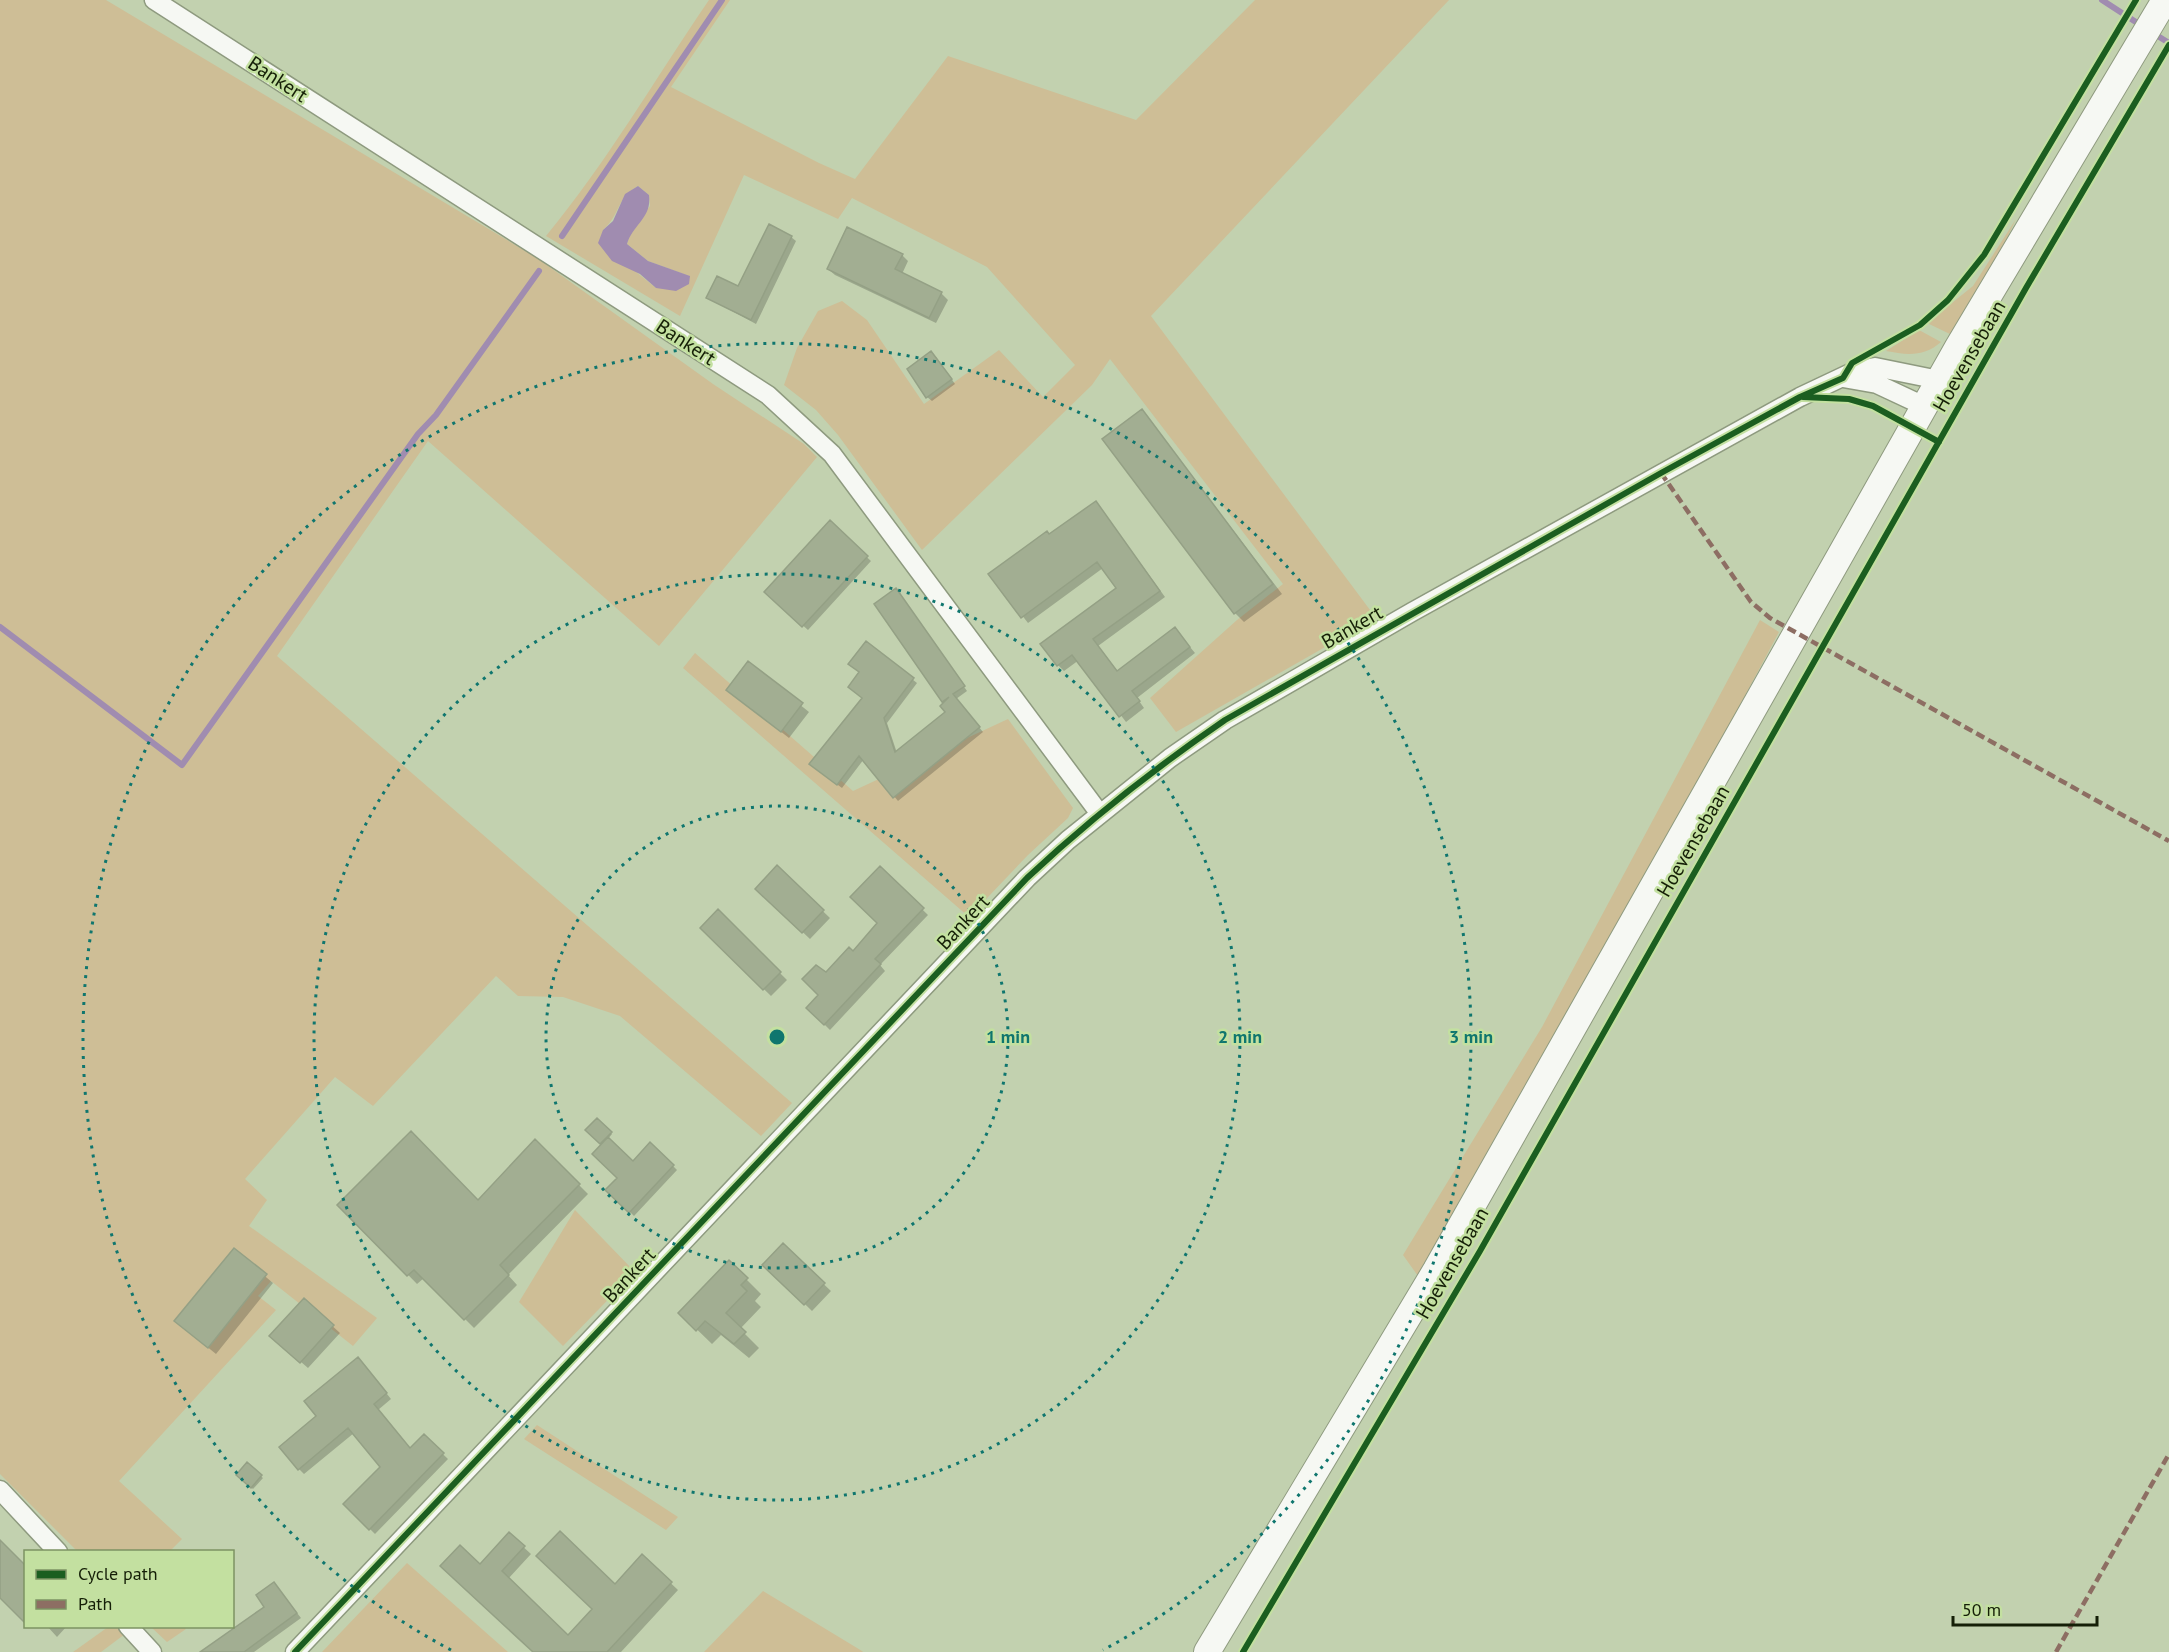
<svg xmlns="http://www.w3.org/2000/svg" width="2169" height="1652" font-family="'PT Sans',sans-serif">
  <rect width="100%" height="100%" fill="#c2d1af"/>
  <path fill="#cebe96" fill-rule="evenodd" d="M 0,0 L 106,0 L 537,258 L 713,384 L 804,444 L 817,457 L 659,646 L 428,441 L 277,656 L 792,1103 L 761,1136 L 620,1016 L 563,997 L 518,996 L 496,976 L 373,1106 L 335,1077 L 245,1179 L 267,1200 L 249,1226 L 377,1318 L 353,1346 L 271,1281 L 258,1296 L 276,1310 L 119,1481 L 182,1539 L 170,1551 L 77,1551 L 0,1474 Z
    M 709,0 L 730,0 L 671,87 L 819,163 L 855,179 L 948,56 L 1136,120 L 1255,0 L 1449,0 L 1151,316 L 1376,618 L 1176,732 L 1150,698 L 1237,620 L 1283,584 L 1110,359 L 1092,385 L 922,550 L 838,435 L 816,410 L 784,385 L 797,348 L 818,311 L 842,301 L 867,320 L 924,404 L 999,350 L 1043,397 L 1075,365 L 987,267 L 852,198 L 838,219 L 744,175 L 680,316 L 546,236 C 607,162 655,79 709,0 ZM 638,186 L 649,195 L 650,206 L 631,231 L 627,244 L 648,261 L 689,276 L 656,288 L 635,271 L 603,230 C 621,214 616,198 638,186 Z
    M 2016,219 L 2001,251 L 1951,333 L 1952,335 L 1927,323 L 1973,286 Z
    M 1919,330 L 1941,342 C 1924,357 1907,355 1886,351 Z
    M 1760,620 L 1779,632 C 1664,849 1542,1063 1418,1276 L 1403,1255 L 1542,1027 Z
    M 695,653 L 853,791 L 1008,719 L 1073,808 L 1068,818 L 1028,855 L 969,917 L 683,668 Z
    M 575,1210 L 635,1272 L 563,1346 L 519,1302 Z
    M 537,1425 L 678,1517 L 666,1530 L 524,1439 Z
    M 407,1563 L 508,1652 L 322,1652 Z
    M 763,1591 L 862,1651 L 863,1652 L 704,1652 Z
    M 108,1627 L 117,1627 L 125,1634 L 101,1652 L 73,1652 Z
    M 151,1627 L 184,1627 L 186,1629 L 167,1642 Z"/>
  <path fill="#a08cb0" d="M 638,186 L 649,195 C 652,218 633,224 627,244 L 648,261 L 690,276 L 689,284 L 676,291 L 656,288 L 640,274 L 612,261 L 598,243 L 603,230 L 613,221 L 625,194 Z"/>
  <path fill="#0003" d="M 791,237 L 796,241 L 756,324 L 708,298 L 739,288 Z
    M 902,255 L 908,261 L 902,274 L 941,293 L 948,300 L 936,323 L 835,275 L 828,269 Z
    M 936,357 L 955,384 L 932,401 L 927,397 Z
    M 1142,411 L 1282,594 L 1244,622 L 1235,613 Z
    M 1101,509 L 1165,597 L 1098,646 L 1118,672 L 1175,629 L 1195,653 L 1137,698 L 1144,708 L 1126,722 L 1079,660 L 1064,671 L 1058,665 L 1118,589 L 1103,568 L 1028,623 L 990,574 L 1050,536 Z
    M 830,523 L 871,561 L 808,630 L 766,592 Z
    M 899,594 L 967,691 L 956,699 L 983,732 L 898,801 L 864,759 L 842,788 L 815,768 L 864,699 L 861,673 L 866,643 L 917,683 L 887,723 L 897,753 L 947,712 L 945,703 Z
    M 748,663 L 809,712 L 789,738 L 728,690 Z
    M 777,867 L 830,918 L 810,939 L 757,889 Z
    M 880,868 L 928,915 L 880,965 L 885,971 L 830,1030 L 808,1008 L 820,995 L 827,974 L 853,953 L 879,923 Z
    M 718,912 L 787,980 L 771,996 L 702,928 Z
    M 597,1120 L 612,1134 L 608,1139 L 633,1163 L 651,1144 L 677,1170 L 634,1216 L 608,1190 L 619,1178 L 603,1145 L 587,1130 Z
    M 535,1141 L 588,1194 L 508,1275 L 517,1285 L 474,1328 L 424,1278 L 417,1284 L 340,1205 L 479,1202 Z
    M 783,1246 L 831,1291 L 812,1311 L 765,1265 Z
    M 234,1250 L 273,1283 L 216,1354 L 184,1328 Z
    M 729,1262 L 761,1294 L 755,1301 L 761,1307 L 740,1329 L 759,1348 L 749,1358 L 721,1335 L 712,1344 L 680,1313 Z
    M 304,1300 L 340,1333 L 308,1368 L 278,1342 Z
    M 363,1364 L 391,1399 L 378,1410 L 410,1450 L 424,1436 L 448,1459 L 375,1534 L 345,1504 L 382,1467 L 354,1433 L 304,1474 L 299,1469 L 319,1416 Z
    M 247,1465 L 263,1478 L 253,1489 L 238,1475 Z
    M 509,1534 L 531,1554 L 508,1579 L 568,1637 L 643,1557 L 678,1590 L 621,1652 L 533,1652 L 480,1566 Z
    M 274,1584 L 301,1618 L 254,1652 L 213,1652 L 267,1607 Z
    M 47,1626 L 67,1626 L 57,1637 Z"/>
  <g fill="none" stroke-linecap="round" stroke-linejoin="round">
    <path stroke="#a08cb0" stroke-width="6" d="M 2102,0 L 2142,26
      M 2153,33 L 2169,43
      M 562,236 L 722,0
      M 0,627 L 182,765 L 418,434 L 436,415 L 539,271"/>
  </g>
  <path fill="#a2ae92" stroke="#94a085" stroke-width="1.5" d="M 769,224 L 792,236 L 751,320 L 706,298 L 717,276 L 738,286 Z
    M 847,227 L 903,254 L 895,269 L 942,292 L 929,318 L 827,269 Z
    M 931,351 L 952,379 L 926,398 L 907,369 Z
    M 1142,409 L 1273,584 L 1234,614 L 1102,439 Z
    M 1096,501 L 1160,591 L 1093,639 L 1117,671 L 1175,627 L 1190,647 L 1132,691 L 1140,701 L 1119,717 L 1072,655 L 1057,666 L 1040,644 L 1116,588 L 1097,562 L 1021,618 L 988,574 L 1047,531 L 1049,534 Z
    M 830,520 L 868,556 L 802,627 L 764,592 Z
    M 896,588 L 965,686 L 953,694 L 980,727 L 893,798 L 859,756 L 837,785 L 809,764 L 862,698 L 848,687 L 859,672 L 848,664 L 866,641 L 914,678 L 884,718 L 895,752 L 945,712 L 940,706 L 949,697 L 942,702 L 874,604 Z
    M 748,661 L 803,703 L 781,732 L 726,690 Z
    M 777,865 L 824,910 L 802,933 L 755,889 Z
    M 880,866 L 924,908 L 875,959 L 881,964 L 824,1025 L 806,1008 L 818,995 L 802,979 L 816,965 L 826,972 L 849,947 L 853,951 L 877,923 L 850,897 Z
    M 718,909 L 781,972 L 763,990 L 700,928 Z
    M 597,1118 L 612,1132 L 600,1144 L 585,1130 Z
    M 411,1131 L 478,1200 L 535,1139 L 580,1184 L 500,1265 L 509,1275 L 464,1320 L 414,1270 L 407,1276 L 337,1205 Z
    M 608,1137 L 633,1161 L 650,1142 L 674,1165 L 629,1213 L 605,1190 L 617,1178 L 592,1154 Z
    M 783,1243 L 825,1283 L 804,1305 L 762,1265 Z
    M 234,1248 L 267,1274 L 208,1348 L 174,1321 Z
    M 729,1260 L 748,1278 L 741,1285 L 747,1291 L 726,1313 L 746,1332 L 734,1344 L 705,1321 L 696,1331 L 678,1313 Z
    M 304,1298 L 334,1325 L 300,1363 L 269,1336 Z
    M 358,1357 L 387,1393 L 374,1404 L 410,1448 L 424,1434 L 444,1453 L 369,1530 L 343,1504 L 380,1467 L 348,1428 L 298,1470 L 279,1447 L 316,1416 L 304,1401 Z
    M 247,1462 L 262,1475 L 251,1488 L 236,1475 Z
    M 560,1531 L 615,1584 L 642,1554 L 672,1582 L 607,1652 L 533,1652 L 440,1566 L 460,1545 L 480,1564 L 509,1532 L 525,1546 L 502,1571 L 568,1635 L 592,1609 L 536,1556 Z
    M 0,1540 L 26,1566 L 26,1624 L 0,1598 Z
    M 274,1582 L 297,1613 L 244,1652 L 200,1652 L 264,1607 L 256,1595 Z"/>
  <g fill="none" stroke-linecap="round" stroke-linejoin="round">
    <defs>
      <path id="street" d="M 154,0 L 768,395 L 832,454 L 1100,814
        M 1843,378 L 1877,384 L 1924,406
        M 0,1490 L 58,1552
        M 128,1626 L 152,1652
        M 295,1652 L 1027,878 L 1068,840 L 1170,758 L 1225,720 L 1412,612 L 1800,397 L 1855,371 L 1875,367 L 1939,380"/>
      <path id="secondary" d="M 1207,1652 L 1436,1270 L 1958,347 L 2165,0"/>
    </defs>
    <use href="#street" stroke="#8e9a7f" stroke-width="21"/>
    <use href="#secondary" stroke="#8e9a7f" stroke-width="28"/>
    <use href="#street" stroke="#f6f8f3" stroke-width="18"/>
    <use href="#secondary" stroke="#f6f8f3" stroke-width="26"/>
    <path stroke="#8d6e63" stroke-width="4.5" stroke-dasharray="9 4.5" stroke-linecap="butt" d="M 1661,473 L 1751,602 L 1770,618 L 2169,841
      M 2056,1652 L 2169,1454"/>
    <defs>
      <path id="cycleway" d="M 1803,397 L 1849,399 L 1873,406 L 1939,442
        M 295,1652 L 1027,878 C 1089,820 1155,768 1225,720 L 1661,473 L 1800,397 L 1843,378 L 1852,363 L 1920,325 L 1948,300 L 1984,255 L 2136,0
        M 1243,1652 L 1480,1251 L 2026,288 L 2169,45"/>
    </defs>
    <use href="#cycleway" stroke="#c3e0a0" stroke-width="10"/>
    <use href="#cycleway" stroke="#1b5e20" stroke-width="6"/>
  </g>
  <g fill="none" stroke="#0f766e" stroke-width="3" stroke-dasharray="3 6">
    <circle cx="777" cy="1037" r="231"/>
    <circle cx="777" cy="1037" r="463"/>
    <path d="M451 1650A694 694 0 1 1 1103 1650"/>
  </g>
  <g text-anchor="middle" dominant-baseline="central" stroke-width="5" stroke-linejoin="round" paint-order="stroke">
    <g font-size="20" fill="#151f07" stroke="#c3e0a0">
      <text transform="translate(278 79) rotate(33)">Bankert</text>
      <text transform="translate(686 342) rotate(33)">Bankert</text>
      <text transform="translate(1969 356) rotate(-60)">Hoevensebaan</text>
      <text transform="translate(1352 627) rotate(-30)">Bankert</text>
      <text transform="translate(1693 841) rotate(-60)">Hoevensebaan</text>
      <text transform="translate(963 922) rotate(-47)">Bankert</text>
      <text transform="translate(1452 1263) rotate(-60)">Hoevensebaan</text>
      <text transform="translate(629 1275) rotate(-47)">Bankert</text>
    </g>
  </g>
  <circle cx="777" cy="1037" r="9" fill="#0f766e" stroke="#c3e0a0" stroke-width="3"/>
  <g font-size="18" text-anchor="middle" font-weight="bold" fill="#0f766e" stroke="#c3e0a0" stroke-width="5" stroke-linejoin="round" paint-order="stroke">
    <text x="1008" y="1043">1 min</text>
    <text x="1240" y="1043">2 min</text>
    <text x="1471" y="1043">3 min</text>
  </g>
  <rect x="24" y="1550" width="210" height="78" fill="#c3e0a0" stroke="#7d9363" stroke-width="1.5"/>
  <rect x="36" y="1570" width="30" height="9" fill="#1b5e20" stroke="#7d9363" stroke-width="1.5"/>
  <text x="78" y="1580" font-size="18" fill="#151f07">Cycle path</text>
  <rect x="36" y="1600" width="30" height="9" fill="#8d6e63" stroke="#7d9363" stroke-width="1.5"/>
  <text x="78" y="1610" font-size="18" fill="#151f07">Path</text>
  <path d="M1953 1616v9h144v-9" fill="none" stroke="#151f07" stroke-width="3"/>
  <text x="1962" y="1616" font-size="18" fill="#151f07" stroke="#c3e0a0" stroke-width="4.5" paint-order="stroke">50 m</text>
</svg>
